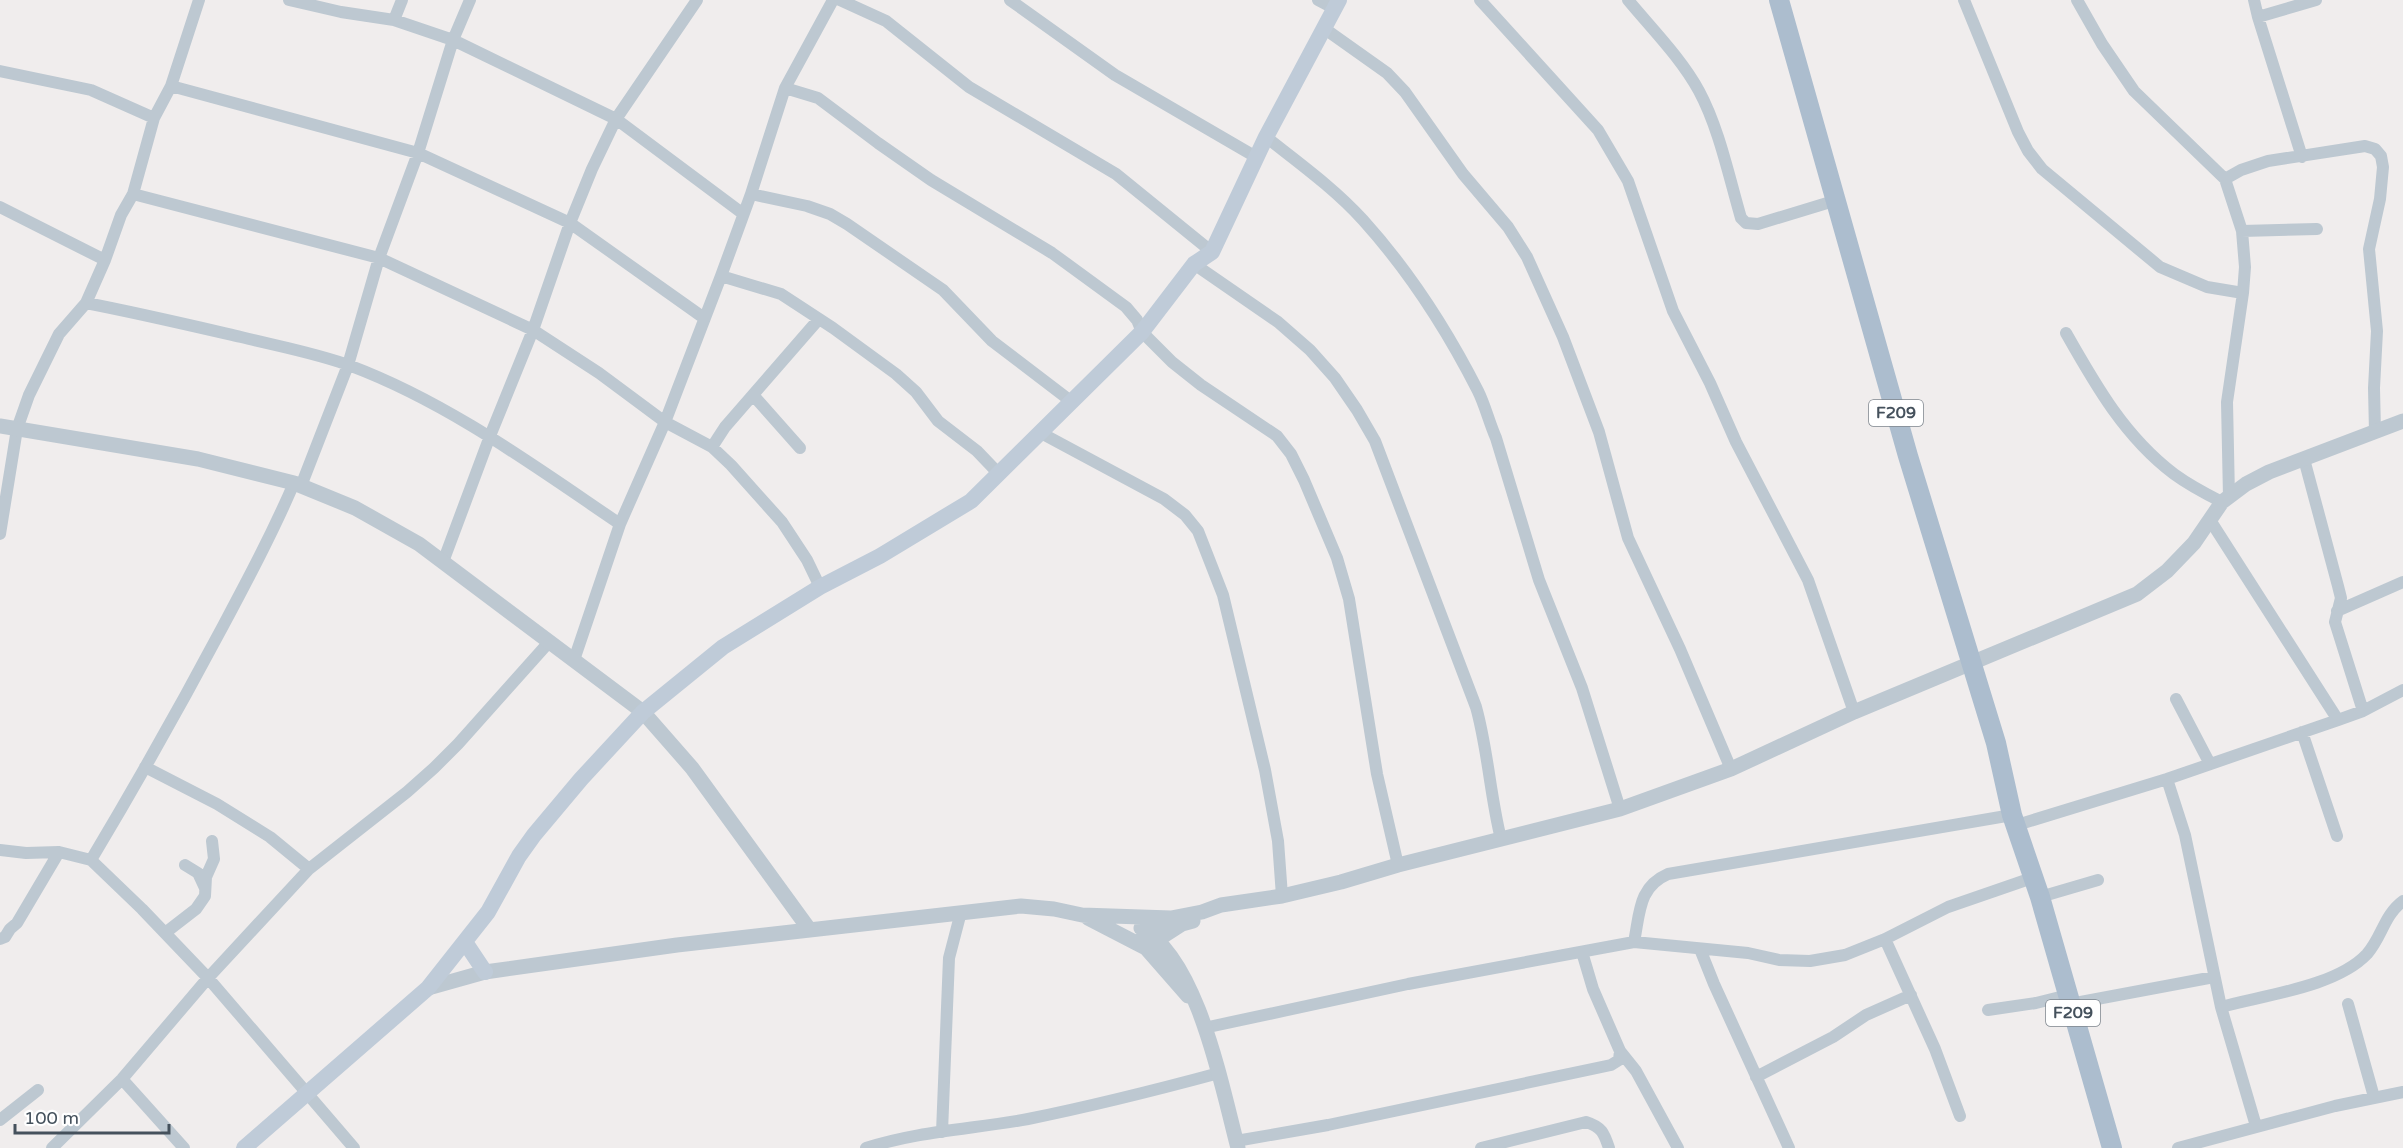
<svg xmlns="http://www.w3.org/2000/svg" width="2403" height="1148" font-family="'Varela Round',sans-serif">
  <rect width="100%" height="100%" fill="#f0eded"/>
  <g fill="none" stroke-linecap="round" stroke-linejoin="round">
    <path stroke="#bdc8d1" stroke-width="12" d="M 289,0 L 341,12 L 394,20 L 453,40 L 616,119 L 742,213
      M 840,0 L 886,21 L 969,87 L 1116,174 L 1212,252
      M 1010,0 L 1115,75 L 1256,157
      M 1318,0 L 1335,9
      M 1480,0 L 1598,130 L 1628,181 L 1673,311 L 1710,383 L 1736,442 L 1808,580 L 1854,712
      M 1628,0 C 1652,29 1681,58 1699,91 C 1719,128 1729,177 1741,218 L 1746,223 L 1758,224 L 1837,200
      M 1964,0 L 2018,132 L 2028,151 L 2042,169 L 2160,267 L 2207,287 L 2243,293
      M 2077,0 L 2102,44 L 2134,91 L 2225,179 L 2242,231 L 2245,267 L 2243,293 L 2227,402 L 2229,497
      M 2254,0 L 2258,17
      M 394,20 L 402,0
      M 1325,29 L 1387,73 L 1405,92 L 1463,174 L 1508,227 L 1527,257 L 1563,337 L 1599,432 L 1628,538 L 1680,649 L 1731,769
      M 0,71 L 91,90 L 154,118
      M 171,86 L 418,153 L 570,223 L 704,318
      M 785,88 L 818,98 L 878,143 L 931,180 L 1052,253 L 1126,307 L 1137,320 L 1142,332 L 1172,362 L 1201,385 L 1277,436 L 1291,454 L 1304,480 L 1337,558 L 1349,599 L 1377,774 L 1398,865
      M 1266,137 C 1299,163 1335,189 1363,220 C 1409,271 1447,330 1478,391 C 1485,405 1489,422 1496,438 L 1539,580 L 1582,688 L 1620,809
      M 2302,157 L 2258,17 L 2316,0
      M 2225,179 L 2241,170 L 2268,161 L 2365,146 L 2375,149 L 2381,156 L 2383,167 L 2380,199 L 2369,249 L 2377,331 L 2374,388 L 2375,432
      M 133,194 L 379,258 L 533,330 L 599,373 L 665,422 L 712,447 L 731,465 L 782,522 L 807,560 L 820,587
      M 751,194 L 807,206 L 830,214 L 847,224 L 943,290 L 992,341 L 1072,402
      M 0,207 L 105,260
      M 2242,231 L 2317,229
      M 1194,264 L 1278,322 L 1310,350 L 1335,378 L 1357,410 L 1375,441 L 1476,707 C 1488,750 1490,795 1501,839
      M 721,276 L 781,294 L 833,328 L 896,374 L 916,392 L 938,421 L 977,451 L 999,474
      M 86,303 C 138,313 189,325 241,337 C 277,346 316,353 351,366 C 449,403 534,466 620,524
      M 2066,333 C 2096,386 2125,437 2174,474 C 2189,485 2206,494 2222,502
      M 753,395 L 800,448
      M 1041,433 L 1164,499 L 1185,515 L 1198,531 L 1223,595 L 1265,770 L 1278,841 L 1282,896
      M 712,447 L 725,427 L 818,320
      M 2304,459 L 2338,586 L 2341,598 L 2335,622 L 2363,711
      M 301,486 L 348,365 L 379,258 L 418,153 L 453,40 L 470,0
      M 2210,520 L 2338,720
      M 0,534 L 17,429 L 29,395 L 59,334 L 86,303 L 105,260 L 121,215 L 133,194 L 154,118 L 171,86 L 199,0
      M 443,562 L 490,436 L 533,330 L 570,223 L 592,169 L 616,119 L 697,0
      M 2337,611 L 2403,582
      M 574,660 L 620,524 L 665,422 L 721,276 L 751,194 L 785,88 L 833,0
      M 2176,699 L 2210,764
      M 2302,732 L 2337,836
      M 145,767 L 217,804 L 270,837 L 309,869
      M 2167,779 L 2185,835 L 2221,1007 L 2256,1126
      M 2017,825 L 2167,779 L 2338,720 L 2363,711 L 2403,690
      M 0,850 L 26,853 L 59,852 L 91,860 L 142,909 L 208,978 L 354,1148
      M 91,860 C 137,783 181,705 223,626 C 248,579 273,532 294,483
      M 185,865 L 198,873 L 205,888
      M 2040,897 L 2098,880
      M 165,933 L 196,909 L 205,896 L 206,877 L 214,859 L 212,841
      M 0,939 L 5,937 L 10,929 L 17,923 L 59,852
      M 1885,939 L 1935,1049 L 1960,1116
      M 1634,942 C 1640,913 1638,887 1668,874 L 2012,815
      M 1700,949 L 1714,984 L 1789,1148
      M 2070,1004 L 2214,977
      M 2348,1004 L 2374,1097
      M 2221,1007 C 2264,995 2336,987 2367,954 C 2382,937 2384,915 2403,901
      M 1988,1010 L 2036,1003 L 2068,995
      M 1204,1028 L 1408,984 L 1634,942 L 1748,953 L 1779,960 L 1810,961 L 1845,955 L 1885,939 L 1948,907 L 2032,878
      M 1620,1051 L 1636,1071 L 1678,1148
      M 1756,1077 L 1833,1037 L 1866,1015 L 1911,995
      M 122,1079 L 184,1148
      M 0,1120 L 38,1090
      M 942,1132 L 949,958 L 961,912
      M 1236,1141 L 1328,1125 L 1611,1065 L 1619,1060 L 1620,1051 L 1593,989 L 1582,952
      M 52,1148 L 122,1079 L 208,978 L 309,869 L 407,792 L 434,768 L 458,744 L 550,641
      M 866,1148 C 918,1131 974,1129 1028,1119 C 1092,1106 1156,1090 1219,1073
      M 1481,1148 L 1586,1122 C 1602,1127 1604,1133 1609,1148
      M 2178,1148 L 2335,1106 L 2403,1092"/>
    <path stroke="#bdc8d1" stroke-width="15" d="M 0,426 L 198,459 L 294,483 L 355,508 L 419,544 L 643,712 L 692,768 L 809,929
      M 1088,918 L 1146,948 L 1188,996
      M 1141,928 C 1198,959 1222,1088 1238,1148
      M 1138,942 L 1171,918 L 1202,912 L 1221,905 L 1282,896 L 1341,882 L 1398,865 L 1620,809 L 1731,769 L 1854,712 L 2137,594 L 2167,571 L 2194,543 L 2222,502 L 2246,484 L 2269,472 L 2403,421
      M 1151,944 L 1182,924 L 1193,921
      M 428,988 L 485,972 L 677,945 L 1021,906 L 1054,909 L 1082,915 L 1171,918"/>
    <path stroke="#bfcbd8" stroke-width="16" d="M 465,942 L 485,972
      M 244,1148 L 428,988 L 488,912 L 519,856 L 534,835 L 581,779 L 643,712 L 723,647 L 820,587 L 880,556 L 971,501 L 1142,332 L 1194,264 L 1212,252 L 1266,137 L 1339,0"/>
    <path stroke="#acbdce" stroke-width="20" d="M 1779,0 L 1908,456 L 1996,743 L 2012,815 L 2040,897 L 2112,1148"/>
  </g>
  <g text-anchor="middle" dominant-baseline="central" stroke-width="5" stroke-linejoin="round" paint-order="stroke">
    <g fill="#fff" stroke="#7d858d" stroke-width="1.5">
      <rect x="1869" y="400" width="54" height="26" rx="4.5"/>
      <rect x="2046" y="1000" width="54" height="26" rx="4.5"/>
    </g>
    <g font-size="16" font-weight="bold" fill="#45515c">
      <text x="1896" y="413">F209</text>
      <text x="2073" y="1013">F209</text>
    </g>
  </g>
  <path d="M15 1124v9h154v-9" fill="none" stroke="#45515c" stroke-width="3"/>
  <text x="24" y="1124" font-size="18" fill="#45515c" stroke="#ffffff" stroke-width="4.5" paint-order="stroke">100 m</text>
</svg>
